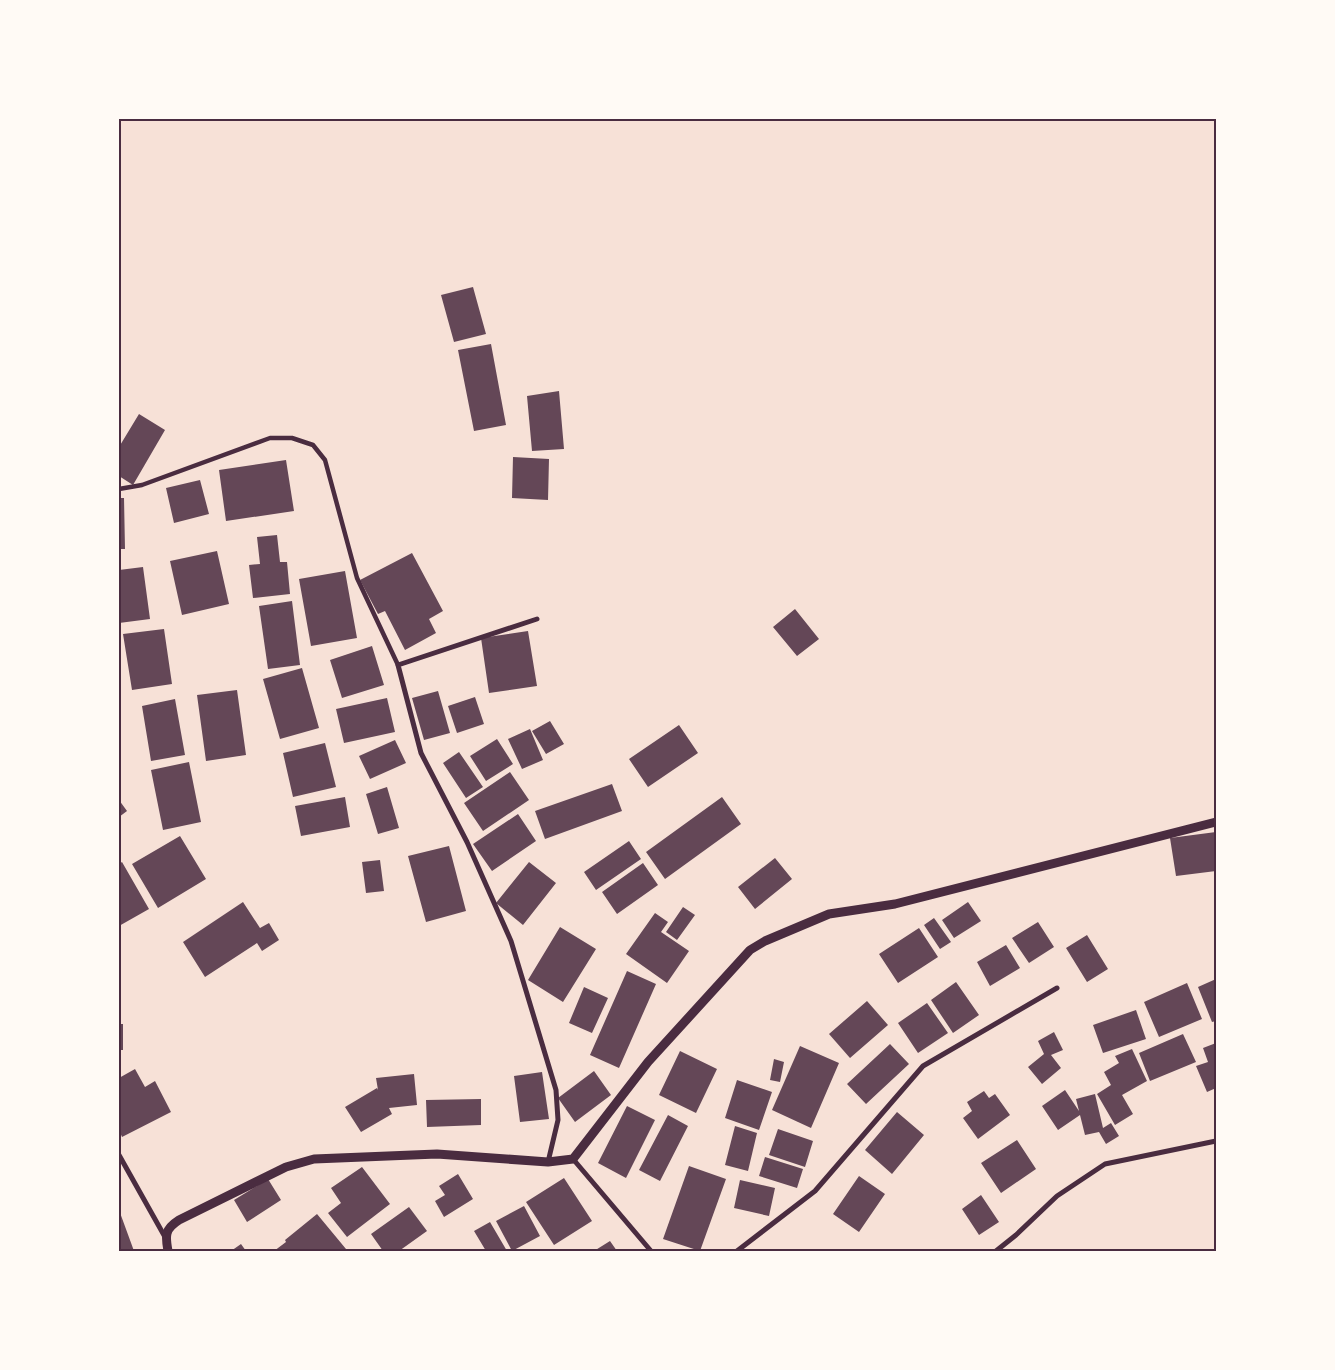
<svg xmlns="http://www.w3.org/2000/svg" width="1335" height="1370" font-family="Overpass,sans-serif">
  <rect width="100%" height="100%" fill="#f7e1d7"/>
  <path fill="#644757" d="M 473,287 L 486,334 L 454,342 L 441,295 Z
    M 491,344 L 506,425 L 474,431 L 458,350 Z
    M 559,391 L 564,449 L 532,451 L 527,396 Z
    M 139,414 L 165,430 L 133,485 L 119,476 L 119,447 Z
    M 513,457 L 549,459 L 548,500 L 512,498 Z
    M 286,460 L 294,511 L 226,521 L 219,470 Z
    M 200,480 L 209,514 L 174,523 L 166,488 Z
    M 119,498 L 124,498 L 125,549 L 119,549 Z
    M 277,535 L 280,562 L 287,562 L 290,594 L 253,598 L 249,565 L 260,564 L 257,537 Z
    M 217,551 L 229,604 L 182,615 L 170,561 Z
    M 412,553 L 443,611 L 429,619 L 436,633 L 405,650 L 385,611 L 378,614 L 360,580 Z
    M 143,567 L 150,619 L 119,623 L 119,570 Z
    M 345,571 L 357,638 L 311,646 L 299,579 Z
    M 292,601 L 300,665 L 268,669 L 259,606 Z
    M 795,609 L 819,639 L 797,656 L 773,627 Z
    M 164,629 L 172,684 L 132,690 L 123,634 Z
    M 528,631 L 537,686 L 489,693 L 481,638 Z
    M 372,646 L 384,685 L 342,698 L 330,660 Z
    M 302,668 L 319,728 L 280,739 L 263,679 Z
    M 237,690 L 246,755 L 206,761 L 197,695 Z
    M 438,691 L 450,733 L 424,740 L 412,698 Z
    M 475,697 L 484,724 L 457,733 L 448,706 Z
    M 387,698 L 395,732 L 344,743 L 336,709 Z
    M 175,699 L 185,755 L 151,761 L 142,706 Z
    M 550,721 L 564,744 L 546,754 L 532,731 Z
    M 679,725 L 698,753 L 648,787 L 629,759 Z
    M 530,729 L 543,760 L 522,769 L 508,739 Z
    M 497,739 L 513,764 L 486,781 L 470,756 Z
    M 395,740 L 406,763 L 370,779 L 359,756 Z
    M 325,743 L 336,787 L 293,797 L 283,753 Z
    M 459,752 L 483,787 L 466,798 L 443,763 Z
    M 189,762 L 201,822 L 163,830 L 151,770 Z
    M 510,772 L 529,800 L 483,831 L 464,803 Z
    M 612,784 L 622,811 L 545,839 L 535,811 Z
    M 387,787 L 399,828 L 378,834 L 366,794 Z
    M 345,797 L 350,827 L 301,836 L 295,806 Z
    M 722,797 L 741,824 L 665,879 L 646,852 Z
    M 119,800 L 127,811 L 119,817 Z
    M 518,814 L 536,841 L 492,871 L 473,844 Z
    M 1216,832 L 1216,871 L 1176,876 L 1170,838 Z
    M 180,836 L 206,879 L 158,908 L 132,864 Z
    M 629,841 L 641,859 L 596,890 L 584,872 Z
    M 449,846 L 466,911 L 426,922 L 408,856 Z
    M 775,858 L 792,879 L 755,909 L 738,887 Z
    M 380,860 L 384,891 L 366,893 L 362,862 Z
    M 122,862 L 149,909 L 119,926 L 119,864 Z
    M 529,862 L 556,883 L 523,925 L 496,903 Z
    M 643,863 L 658,885 L 617,914 L 602,892 Z
    M 243,902 L 260,928 L 269,923 L 279,940 L 262,951 L 257,943 L 205,977 L 183,942 Z
    M 968,902 L 981,921 L 954,938 L 942,920 Z
    M 683,907 L 695,915 L 677,940 L 666,932 Z
    M 655,913 L 668,922 L 661,932 L 689,951 L 667,983 L 626,954 Z
    M 934,918 L 951,942 L 940,949 L 924,925 Z
    M 1038,922 L 1054,947 L 1029,963 L 1012,938 Z
    M 560,927 L 596,949 L 563,1002 L 528,980 Z
    M 919,928 L 938,957 L 898,983 L 879,954 Z
    M 1087,935 L 1108,969 L 1087,982 L 1066,948 Z
    M 1006,945 L 1020,968 L 990,986 L 977,962 Z
    M 627,971 L 656,984 L 619,1068 L 590,1055 Z
    M 1216,979 L 1216,1021 L 1212,1022 L 1198,987 Z
    M 956,982 L 979,1015 L 953,1033 L 931,1000 Z
    M 1187,983 L 1202,1019 L 1159,1037 L 1144,1002 Z
    M 584,987 L 608,998 L 592,1033 L 569,1023 Z
    M 867,1001 L 888,1025 L 850,1058 L 829,1034 Z
    M 927,1003 L 948,1033 L 918,1053 L 898,1023 Z
    M 1136,1010 L 1146,1039 L 1103,1053 L 1093,1025 Z
    M 119,1024 L 123,1024 L 123,1050 L 119,1050 Z
    M 1054,1032 L 1063,1050 L 1051,1055 L 1061,1068 L 1042,1084 L 1028,1067 L 1044,1054 L 1038,1041 Z
    M 1183,1034 L 1196,1062 L 1150,1081 L 1139,1053 Z
    M 1216,1043 L 1216,1088 L 1207,1092 L 1196,1066 L 1208,1062 L 1203,1048 Z
    M 890,1044 L 909,1064 L 866,1104 L 847,1084 Z
    M 800,1046 L 839,1063 L 811,1128 L 772,1110 Z
    M 1132,1049 L 1147,1081 L 1122,1095 L 1133,1114 L 1115,1125 L 1097,1094 L 1111,1085 L 1104,1072 L 1119,1063 L 1115,1056 Z
    M 680,1051 L 717,1069 L 696,1113 L 659,1095 Z
    M 774,1059 L 784,1062 L 780,1082 L 770,1080 Z
    M 135,1069 L 145,1087 L 155,1081 L 171,1112 L 122,1137 L 119,1130 L 119,1078 Z
    M 594,1071 L 611,1095 L 575,1122 L 558,1098 Z
    M 542,1072 L 549,1119 L 520,1122 L 514,1076 Z
    M 414,1074 L 417,1105 L 389,1108 L 392,1114 L 361,1132 L 345,1107 L 377,1088 L 378,1090 L 376,1078 Z
    M 737,1080 L 772,1092 L 759,1130 L 725,1118 Z
    M 1065,1090 L 1079,1111 L 1076,1099 L 1095,1094 L 1103,1128 L 1111,1123 L 1119,1136 L 1106,1144 L 1099,1132 L 1085,1135 L 1080,1115 L 1058,1130 L 1042,1106 Z
    M 984,1091 L 989,1098 L 995,1094 L 1010,1115 L 978,1139 L 963,1118 L 972,1111 L 967,1102 Z
    M 481,1099 L 481,1125 L 427,1127 L 426,1100 Z
    M 627,1106 L 655,1120 L 626,1178 L 598,1163 Z
    M 897,1112 L 924,1135 L 892,1174 L 865,1150 Z
    M 668,1115 L 688,1126 L 660,1181 L 639,1170 Z
    M 735,1126 L 757,1133 L 748,1171 L 725,1165 Z
    M 778,1129 L 813,1141 L 805,1167 L 769,1155 Z
    M 1017,1140 L 1036,1169 L 1001,1193 L 981,1163 Z
    M 765,1157 L 803,1169 L 797,1188 L 759,1176 Z
    M 689,1166 L 726,1179 L 700,1251 L 663,1239 Z
    M 362,1167 L 390,1204 L 347,1237 L 328,1213 L 341,1203 L 331,1188 Z
    M 458,1174 L 473,1199 L 444,1217 L 435,1201 L 445,1195 L 439,1186 Z
    M 859,1176 L 885,1194 L 859,1232 L 833,1214 Z
    M 564,1178 L 592,1221 L 554,1245 L 526,1202 Z
    M 268,1179 L 281,1200 L 247,1222 L 234,1200 Z
    M 740,1180 L 775,1188 L 769,1216 L 734,1208 Z
    M 981,1195 L 999,1222 L 979,1235 L 962,1209 Z
    M 524,1206 L 540,1236 L 512,1251 L 496,1221 Z
    M 409,1207 L 427,1231 L 399,1251 L 383,1251 L 371,1234 Z
    M 119,1210 L 134,1251 L 119,1251 Z
    M 317,1214 L 346,1249 L 342,1251 L 274,1251 L 286,1242 L 285,1240 Z
    M 490,1222 L 507,1251 L 486,1251 L 474,1231 Z
    M 610,1241 L 617,1251 L 594,1251 Z
    M 241,1244 L 246,1251 L 231,1251 Z"/>
  <g fill="none" stroke-linecap="round" stroke-linejoin="round">
    <path stroke="#4a2c40" stroke-width="4.5" d="M 119,489 L 142,485 L 270,438 L 292,438 L 313,445 L 325,460 L 357,578 L 398,665"/>
    <path stroke="#4a2c40" stroke-width="5" d="M 537,619 L 398,665 L 421,753 L 467,842 L 511,941 L 556,1090 L 558,1120 L 548,1162
      M 119,1155 L 165,1237
      M 573,1159 L 651,1251
      M 737,1251 L 815,1191 L 923,1066 L 1057,988
      M 996,1251 L 1016,1235 L 1057,1196 L 1105,1164 L 1216,1141"/>
    <path stroke="#4a2c40" stroke-width="9" d="M 168,1251 C 165,1235 165,1229 179,1220 L 286,1167 L 314,1159 L 437,1154 L 548,1162 L 573,1159 L 648,1062 L 750,950 L 765,941 L 829,914 L 895,904 L 1216,822"/>
  </g>
  <rect width="1335" height="1370" fill="none" stroke="#fffaf5" stroke-width="240"/>
  <rect x="120" y="120" width="1095" height="1130" fill="none" stroke="#4a2c40" stroke-width="2"/>
</svg>
